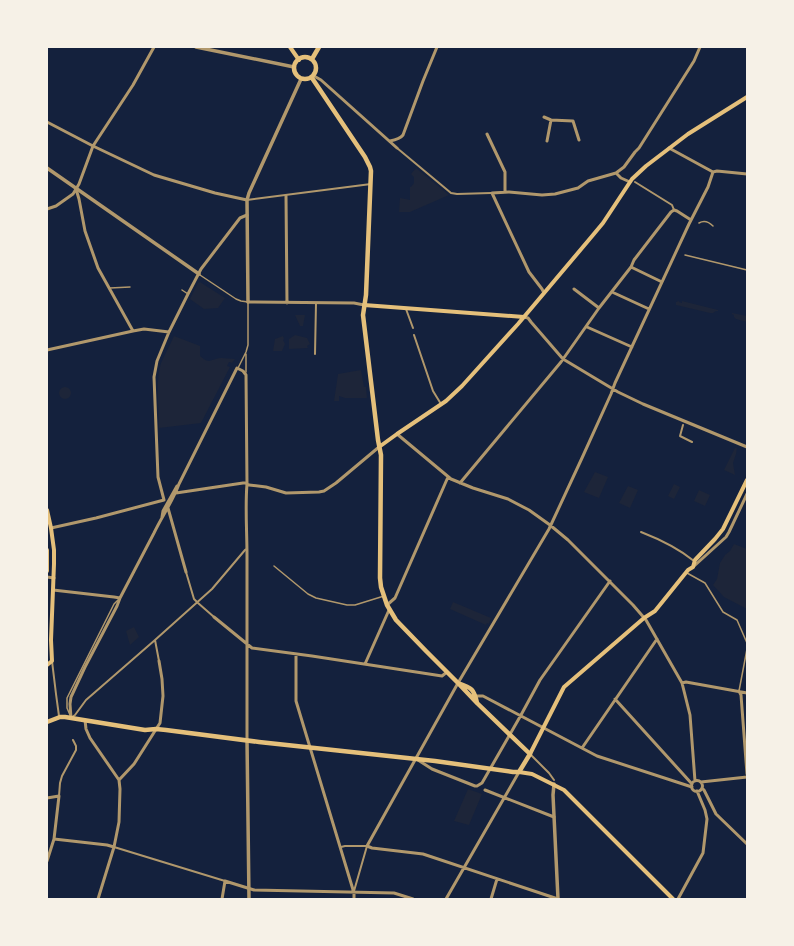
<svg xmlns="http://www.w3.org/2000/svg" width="794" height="946" font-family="Lato,sans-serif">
  <rect width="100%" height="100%" fill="#14213d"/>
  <path fill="#1d2539" d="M 416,168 L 449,195 L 410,212 L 399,212 L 400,198 L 410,200 L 410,187 L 411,187 L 414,183 L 414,177 L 411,174 Z
    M 200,282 L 225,298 L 218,308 L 204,309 L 190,299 L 198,283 Z
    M 679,301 L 679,302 L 682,303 L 682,301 L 718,310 L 718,311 L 716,311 L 713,313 L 710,313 L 676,305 L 676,302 Z
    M 732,313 L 747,316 L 747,322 L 736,319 L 734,317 L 734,315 L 732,314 Z
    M 295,315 L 305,315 L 303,326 L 300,326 Z
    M 295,335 L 307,338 L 310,344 L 307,346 L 308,348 L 289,349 L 289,339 Z
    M 174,336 L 200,346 L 200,356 C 210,365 210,359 221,358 C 226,358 230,359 235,359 L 232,363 L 229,362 L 227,366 L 230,367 L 201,423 L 159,428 C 159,407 155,384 161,363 Z
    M 283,336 L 284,339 L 283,340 L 285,344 L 282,351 L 273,351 L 275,339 Z
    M 361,370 L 364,387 L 366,387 L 367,398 L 345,398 L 339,396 L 339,401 L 334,401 L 338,374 Z
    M59 393a6 6 0 1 1 12 0a6 6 0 1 1-12 0Z
    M 735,448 L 737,448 L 736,454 L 733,463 L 735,475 L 724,470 Z
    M 595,472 L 608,477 L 599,498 L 584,492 Z
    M 674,484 L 680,487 L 674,499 L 668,496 Z
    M 628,486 L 638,490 L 630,508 L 619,503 Z
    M 699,490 L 710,495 L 705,506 L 694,501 Z
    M 734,544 L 747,549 L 747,609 L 724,597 L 713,585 L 717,579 L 720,563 L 725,555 L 730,551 Z
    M 453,602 L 491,618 L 489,624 L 487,623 L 486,625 L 450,609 Z
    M 134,627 L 139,637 L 130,645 L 126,631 Z
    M 468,789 L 482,794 L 469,825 L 454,821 Z"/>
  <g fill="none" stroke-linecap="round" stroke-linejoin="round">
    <path stroke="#b1986c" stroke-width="1.5" d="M 699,223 C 704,220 709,222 713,226
      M 685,255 L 747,270
      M 200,275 L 236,299 L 241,301 L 248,302 L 248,345 L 246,352 L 238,368
      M 110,288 L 130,287
      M 182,290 L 188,294
      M 246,372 L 246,354
      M 274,566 L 308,594 L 316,598 L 347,605 L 355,605 L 384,596
      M 687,573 L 705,583 L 723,612 L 737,620 L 747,643
      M 739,691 L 747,649
      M 70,715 L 67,708 L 67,698 L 114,604 L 118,600"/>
    <path stroke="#b1986c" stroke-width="2" d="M 397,148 L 451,193 L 457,194 L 491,193
      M 635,182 L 672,205 L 674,210
      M 247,200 L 371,184
      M 406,309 L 413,328
      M 414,335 L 433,391 L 441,404
      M 315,354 L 316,303
      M 683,425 L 680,436 L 692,442
      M 641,532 C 659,539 678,548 694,561
      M 186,572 L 194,599 L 198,603 L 214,617
      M 155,640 L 159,661
      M 52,661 L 56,694 L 59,716
      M 72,717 L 75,715 L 86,700 L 155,640 L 212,589 L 245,550 L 247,549
      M 531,755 L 549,773 L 554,780
      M 59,796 L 60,783 L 62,776 L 76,750 L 76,746 L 73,740
      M 114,847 L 225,881
      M 341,847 L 345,846 L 367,846 L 354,891"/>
    <path stroke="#b1986c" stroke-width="3" d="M 314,76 L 321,80 L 397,148
      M 544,117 L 551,120 L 573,121 L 579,140
      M 47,122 L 93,146 L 154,175 L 215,193 L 247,200
      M 487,134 L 505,172 L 505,192
      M 390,141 C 395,140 400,139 403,135 L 423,81 L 437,47
      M 547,141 L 551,120
      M 669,148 L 713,172 L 717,171 L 747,174
      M 616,173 L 621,178 L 630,182
      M 76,189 L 79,199 L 85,231 L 98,268 L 133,331
      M 286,196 L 287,303
      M 47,209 L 56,206 L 73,194 L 79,184 L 93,146 L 133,85 L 154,47
      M 631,267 L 662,282
      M 574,289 L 599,308
      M 612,292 L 649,309
      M 544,293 L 542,289 L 529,272 L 492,193 L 509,192 L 542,195 L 555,194 L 578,188 L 588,181 L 616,173 L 624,167 L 635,152 L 639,148 L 694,61 L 700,47
      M 248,302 L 354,303 L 364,305
      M 524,317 L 528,318 L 531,322 L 563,359 L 618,392 L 643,404 L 747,447
      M 587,327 L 632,347
      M 47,350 L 133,331 L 144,329 L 169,332
      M 397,434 L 451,479 L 473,488 L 508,499 L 529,510 L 550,525 L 568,540 L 633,605 L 646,620 L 682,683 L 690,715 L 695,781
      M 460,483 L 561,362 L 599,308 L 631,267 L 634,260 L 671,212 L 674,210 L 677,211 L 691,220
      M 176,493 L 243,483 L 245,483 L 249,485 L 266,487 L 286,493 L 319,492 L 324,491 L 336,483 L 379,447
      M 164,500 L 158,477 L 154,377 L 157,361 L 169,332 L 188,294 L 201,269 L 240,218 L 247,215
      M 168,508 L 186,572
      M 162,517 L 163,511 L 177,486
      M 51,528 L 96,518 L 164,500
      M 693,567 L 726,537 L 729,532 L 747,494
      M 47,577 L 54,578
      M 53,590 L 114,597 L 120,598
      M 387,605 L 395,598 L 448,477
      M 214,617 L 252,648 L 312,656 L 442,676 L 447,672
      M 296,654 L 296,701 L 354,893 L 354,899
      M 365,664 L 389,610
      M 682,683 L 686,682 L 747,693
      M 739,691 L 741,695 L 747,774
      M 475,696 L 483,696 L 597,756 L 692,787
      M 615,699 L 692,784
      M 71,718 L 70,704 L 71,697 L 85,667 L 117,606 L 120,598 L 154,533 C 162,516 173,501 179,484 L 237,368 L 243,371 L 246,375 L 247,484 C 245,507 247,531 247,555 L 247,740
      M 85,720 L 86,729 L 90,738 L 119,780 L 120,789 L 119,822 L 114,847 L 98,899
      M 582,748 L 657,639
      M 418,760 L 432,769 L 475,786 L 477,786 L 482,783 L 521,715 L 540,680 L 610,581
      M 119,780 L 134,764 L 160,723 L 163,696 L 162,679 L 159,661
      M691.5 786a5.5 5.5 0 1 1 11 0a5.5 5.5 0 1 1-11 0Z
      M 701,782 L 747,777
      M 702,788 L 704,790 L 716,814 L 747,844
      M 485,790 L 554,817
      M 47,798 L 59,796 L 54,839 L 47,861
      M 54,839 L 107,845 L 114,847
      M 222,899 L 225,881 L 254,890 L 394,893 L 413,899
      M 446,899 L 519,772
      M 491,899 L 497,879
      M 558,899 L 423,854 L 372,848 L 367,846 L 458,683 L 549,529 L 582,458 L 611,394 L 615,383 L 689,224 L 708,187 L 713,172
      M 678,899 L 703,853 L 707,819 L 705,810 L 697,791"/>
    <path stroke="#b1986c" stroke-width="3.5" d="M 196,47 L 294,67
      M 47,168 L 199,274
      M 248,302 L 247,200 L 249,193 L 301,79
      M 247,740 L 249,899
      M 554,784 L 553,795 L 558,899"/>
    <path stroke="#e5c07b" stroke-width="4" d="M 290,47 L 299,60
      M 364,305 L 524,317
      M 379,447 L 397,434 L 446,401 L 462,386 L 518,324 L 593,235 L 603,223 L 632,179 L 646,166 L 688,134 L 747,97
      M 47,510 L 51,528 L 54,550 L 54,564 L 51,640 L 52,661 L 47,665
      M 47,550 L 47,571
      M 530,754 L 564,687 L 644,618 L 655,611 L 688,570 L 693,567 L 695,560 L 715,539 L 723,529 L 747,480
      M 519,772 L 532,774 L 564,790 L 673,899"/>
    <path stroke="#e5c07b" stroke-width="4.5" d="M294 68a11 11 0 1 1 22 0a11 11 0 1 1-22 0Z
      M 312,59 L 319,47
      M 458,683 C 472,688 474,689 477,703
      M 47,722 L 60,717 L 65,717 L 145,730 L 156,729 L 166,730 L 259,742 L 435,761 L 513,772 L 519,772 L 530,754 L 477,703 L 458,683 L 426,651 L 396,620 L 387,605 L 381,587 L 380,578 L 381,455 L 378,440 L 363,315 L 366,295 L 371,171 L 370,167 L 365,157 L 312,78"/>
  </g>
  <rect width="794" height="946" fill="none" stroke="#f6f1e7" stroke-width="96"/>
</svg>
